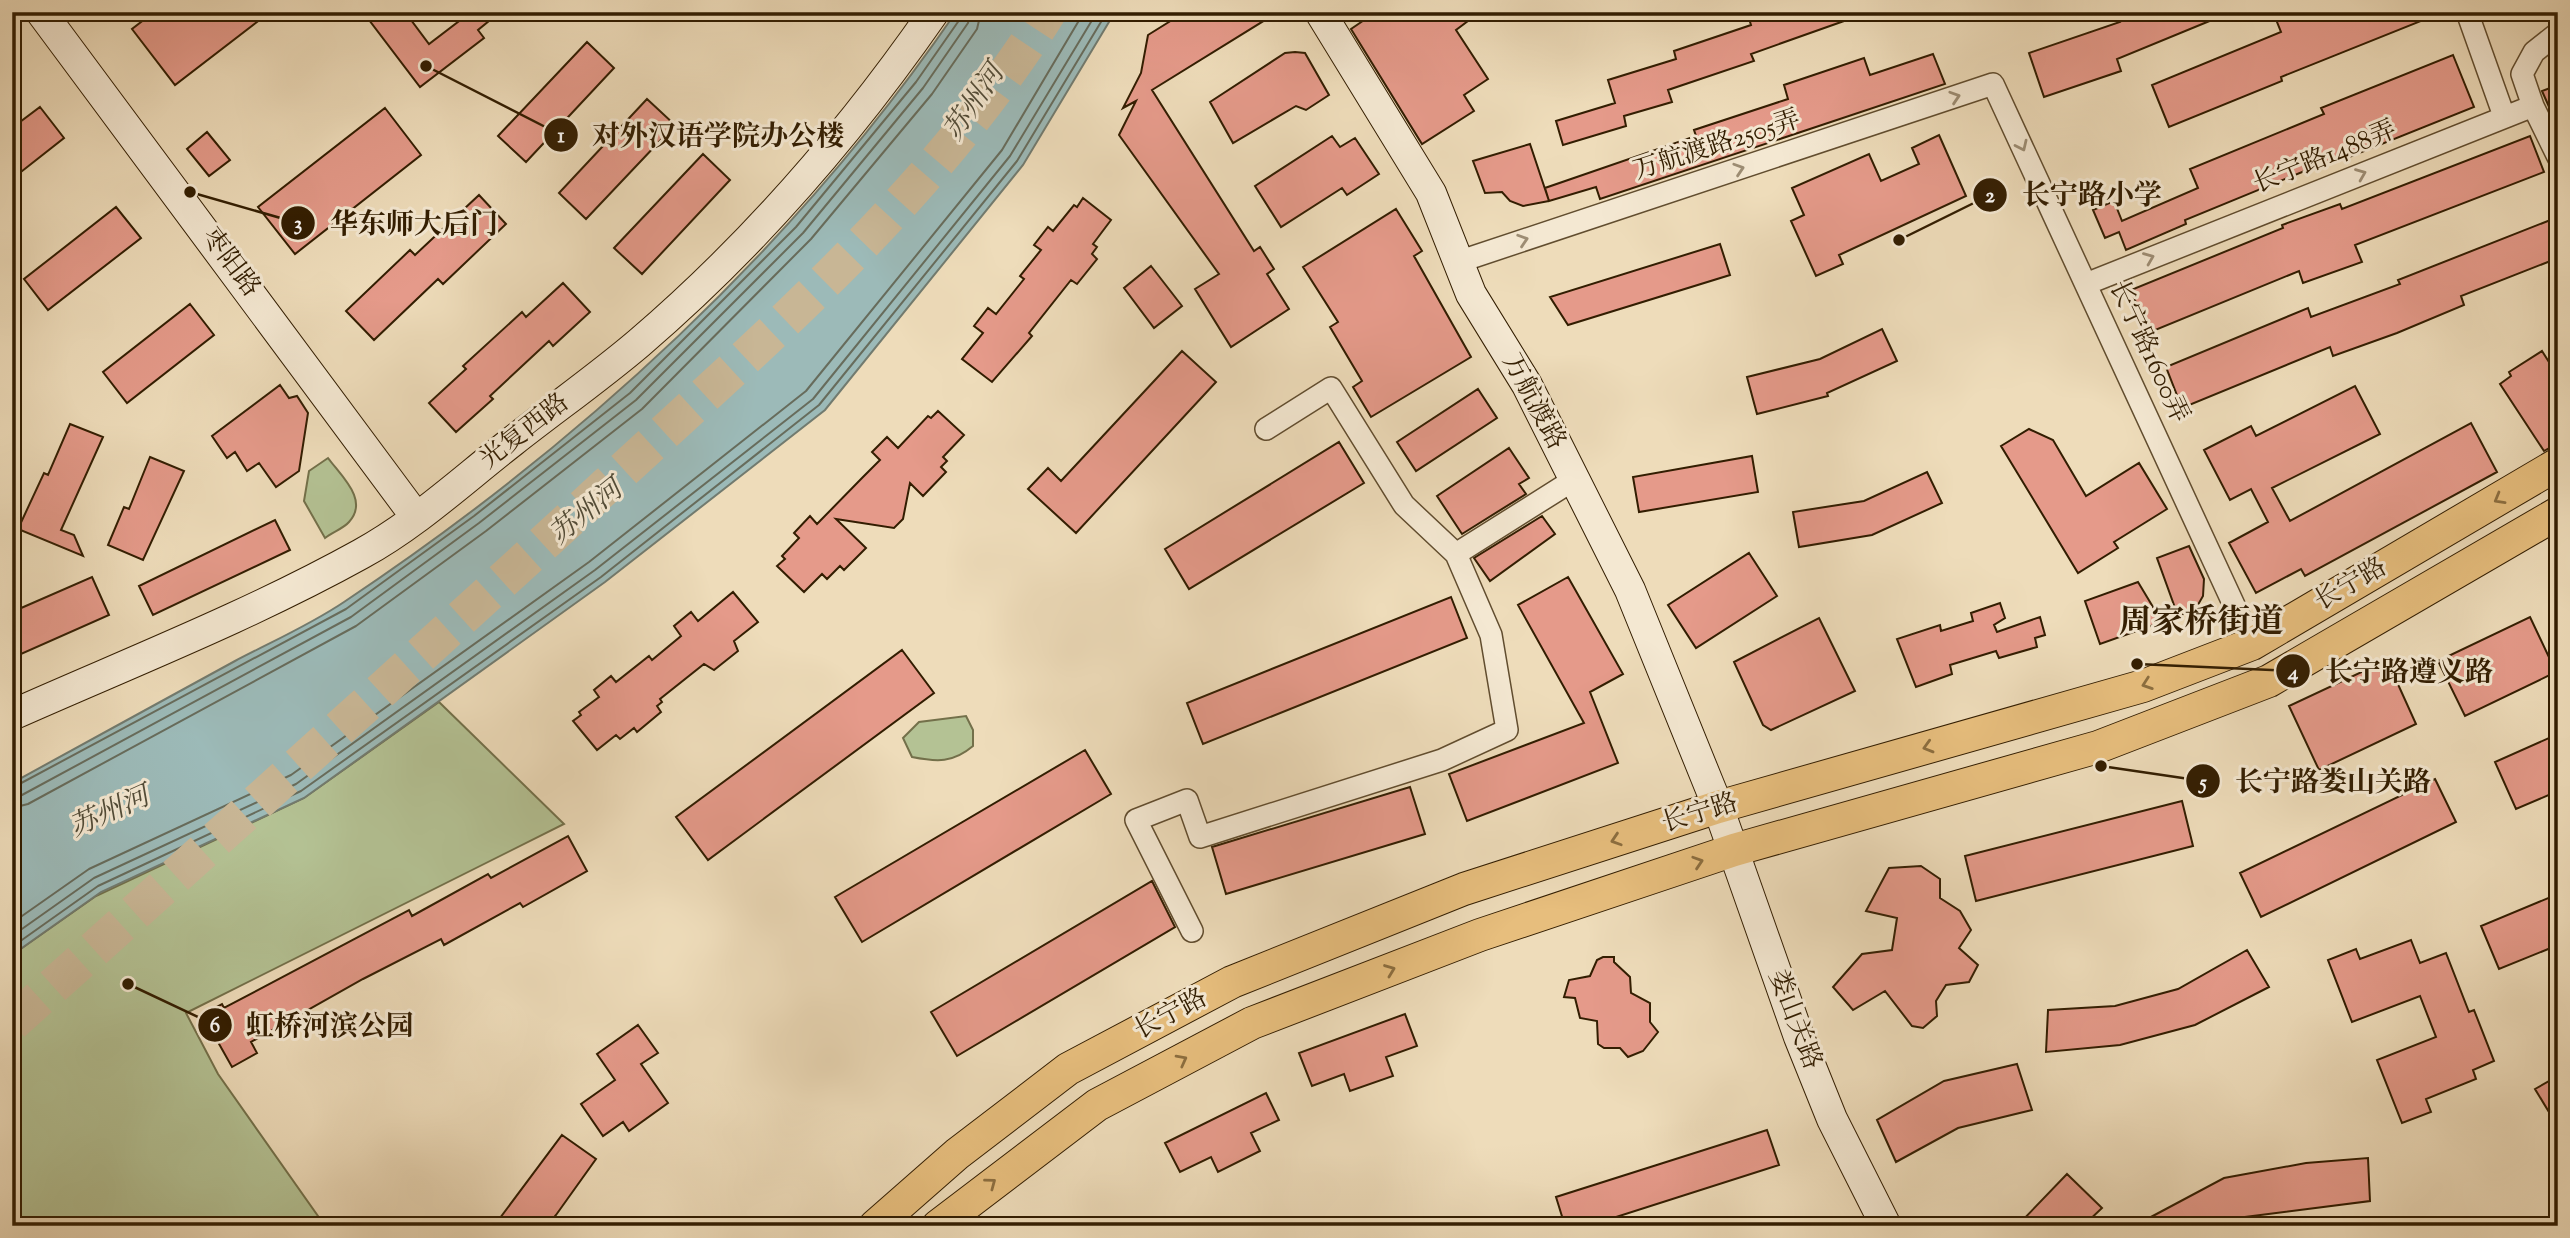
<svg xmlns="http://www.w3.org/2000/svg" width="2570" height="1238" font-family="'Sorts Mill Goudy','Noto Serif SC',serif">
  <rect width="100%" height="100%" fill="#eedcba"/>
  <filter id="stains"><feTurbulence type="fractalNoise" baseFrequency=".00286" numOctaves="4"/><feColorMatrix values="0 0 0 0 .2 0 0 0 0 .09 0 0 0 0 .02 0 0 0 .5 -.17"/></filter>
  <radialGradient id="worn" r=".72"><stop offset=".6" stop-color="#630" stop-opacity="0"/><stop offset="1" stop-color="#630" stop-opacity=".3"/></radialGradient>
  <path fill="#b4c294" stroke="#73704a" stroke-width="2" d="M 328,458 C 342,477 369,500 349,522 C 343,529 332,532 325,538 L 304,501 L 309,471 Z
    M 439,702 L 564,824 L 186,1013 L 218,1074 L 325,1226 L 12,1226 L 12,955 L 96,896 L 304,798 Z
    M 966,716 L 973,730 L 973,746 C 953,763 937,762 912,757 L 903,738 L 919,722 Z"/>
  <path fill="#9cbab8" stroke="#727b6f" stroke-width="2" d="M 956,12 L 1115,12 L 1023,165 L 825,410 L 605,582 L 304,798 L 101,892 L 12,955 L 12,783 C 86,742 161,702 235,661 C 271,642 310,625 344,602 C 581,444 795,247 956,12 Z"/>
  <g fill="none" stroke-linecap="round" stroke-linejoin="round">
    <path stroke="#676c5c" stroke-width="2" d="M 12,788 L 346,609 L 474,516 L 630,393 L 796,227 L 916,82 L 960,19 L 961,12
      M 12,797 L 22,795 L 351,617 L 479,523 L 636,400 L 803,233 L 923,88 L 968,23 L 970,12
      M 12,808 L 28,804 L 356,626 L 486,531 L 642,409 L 811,239 L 932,94 L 977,29 L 981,12
      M 12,923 L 89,869 L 291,775 L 589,562 L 806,391 L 1002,150 L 1084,12
      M 12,936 L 94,878 L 296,784 L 595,570 L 813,399 L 1010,156 L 1097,12
      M 12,947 L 98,886 L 301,791 L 601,577 L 819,405 L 1017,161 L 1107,12"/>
  </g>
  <path fill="#e59a8a" stroke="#321d01" stroke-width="2" d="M 154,12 L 270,12 L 175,85 L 132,29 Z
    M 363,12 L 405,12 L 429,44 L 471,12 L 500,12 L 478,30 L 484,38 L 420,87 Z
    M 1185,12 L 1278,12 L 1152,90 L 1254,251 L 1260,247 L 1274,269 L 1267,274 L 1289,309 L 1231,347 L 1195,289 L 1219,274 L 1119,135 L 1136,101 L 1123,108 L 1141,73 L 1148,35 Z
    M 1376,12 L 1480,12 L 1456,30 L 1488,79 L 1464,95 L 1474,111 L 1422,144 L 1351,29 Z
    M 1747,12 L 1861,15 L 1751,54 L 1754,61 L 1668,90 L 1672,102 L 1624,116 L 1626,126 L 1563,145 L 1556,121 L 1615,103 L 1608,80 L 1676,59 L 1674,51 L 1751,25 Z
    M 2116,12 L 2229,12 L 2229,13 L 2117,59 L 2121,71 L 2044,97 L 2029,53 L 2120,22 Z
    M 2273,12 L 2440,12 L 2441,13 L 2281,77 L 2282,81 L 2169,127 L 2152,85 L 2281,32 Z
    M 587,42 L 614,68 L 526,162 L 498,136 Z
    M 1295,52 L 1305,53 L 1329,95 L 1306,110 L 1296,106 L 1233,143 L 1210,102 L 1285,53 Z
    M 1933,54 L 1945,84 L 1600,199 L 1596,187 L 1549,201 L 1545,188 L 1696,136 L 1694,130 L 1788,99 L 1784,85 L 1864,58 L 1870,75 Z
    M 2453,55 L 2474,107 L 2342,160 L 2341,156 L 2185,220 L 2186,224 L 2126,250 L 2119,232 L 2105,238 L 2093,210 L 2114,201 L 2122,221 L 2198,188 L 2190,169 L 2324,114 L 2321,108 Z
    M 2558,85 L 2558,127 L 2542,91 Z
    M 647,99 L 675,125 L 586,219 L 559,193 Z
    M 40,107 L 64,138 L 12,179 L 12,128 Z
    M 385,108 L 421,155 L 295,254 L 258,207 Z
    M 207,132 L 230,160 L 209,176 L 187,149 Z
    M 1939,135 L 1966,196 L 1839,255 L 1843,264 L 1816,276 L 1791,221 L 1804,215 L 1792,188 L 1869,154 L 1881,181 L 1919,164 L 1912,148 Z
    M 1332,136 L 1340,147 L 1355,138 L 1379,174 L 1347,195 L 1342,188 L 1281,227 L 1255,186 Z
    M 2530,136 L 2544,172 L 2355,245 L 2362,262 L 2303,283 L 2299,271 L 2148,333 L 2131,290 L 2283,228 L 2282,225 L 2340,204 L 2342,209 Z
    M 1530,144 L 1549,201 L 1523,206 L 1510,201 L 1502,192 L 1485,193 L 1473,161 Z
    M 703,154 L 730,180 L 642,274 L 614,248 Z
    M 479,195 L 506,224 L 443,284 L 438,279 L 374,340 L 346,311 L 410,250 L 415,255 Z
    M 1083,198 L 1111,220 L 1093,244 L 1097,247 L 1092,254 L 1097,259 L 1077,284 L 1071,280 L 1029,333 L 1032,336 L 992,382 L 962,359 L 983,333 L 974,326 L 988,308 L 996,314 L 1024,279 L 1020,276 L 1041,250 L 1034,245 L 1048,227 L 1053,231 L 1074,205 L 1077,207 Z
    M 116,207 L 141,238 L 48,310 L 24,279 Z
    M 1396,209 L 1422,251 L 1414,256 L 1471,357 L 1371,417 L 1353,387 L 1362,381 L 1330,327 L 1338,322 L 1303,267 Z
    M 2558,217 L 2558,258 L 2461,296 L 2464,305 L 2397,333 L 2333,356 L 2330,347 L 2182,408 L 2166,367 L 2308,308 L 2311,317 L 2400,284 L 2398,280 Z
    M 1720,244 L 1730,275 L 1568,325 L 1550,297 Z
    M 1151,266 L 1182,306 L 1154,328 L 1124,288 Z
    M 563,283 L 590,312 L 553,346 L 549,341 L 490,396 L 493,399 L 456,432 L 429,403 L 466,369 L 463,366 L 522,312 L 526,317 Z
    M 190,304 L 214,335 L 127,403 L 103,372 Z
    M 1882,329 L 1897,361 L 1827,393 L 1828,396 L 1757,414 L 1747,377 L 1820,359 Z
    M 1182,351 L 1216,382 L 1076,533 L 1028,489 L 1048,468 L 1061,481 Z
    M 2542,351 L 2549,362 L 2558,356 L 2558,443 L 2544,451 L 2500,384 L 2511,376 L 2509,372 Z
    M 280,385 L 289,398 L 297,396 L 308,413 L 299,471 L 276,487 L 259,463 L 247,471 L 235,452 L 227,458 L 212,436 Z
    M 2355,386 L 2380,434 L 2272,488 L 2290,521 L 2471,423 L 2497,472 L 2305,576 L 2301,569 L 2256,593 L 2229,543 L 2268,522 L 2251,489 L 2230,500 L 2204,450 L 2251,426 L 2256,436 Z
    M 1478,389 L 1497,418 L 1416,471 L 1397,442 Z
    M 938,411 L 964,435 L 943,457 L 947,461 L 941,467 L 946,472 L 923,496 L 910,483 L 903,519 L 894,528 L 836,519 L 866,548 L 844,570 L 840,566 L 827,579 L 822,574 L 804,592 L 777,566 L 785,559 L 782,556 L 799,538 L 794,533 L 810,516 L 817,524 L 862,478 L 880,460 L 872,452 L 887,437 L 898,448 L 928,416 L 931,418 Z
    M 70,424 L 103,437 L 61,530 L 74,535 L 83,556 L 18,529 L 44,473 L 48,475 Z
    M 2029,429 L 2053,440 L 2086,496 L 2139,463 L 2167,509 L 2114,542 L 2118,548 L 2078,573 L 2001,446 Z
    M 1339,442 L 1364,483 L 1189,589 L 1165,549 Z
    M 1509,448 L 1529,478 L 1519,484 L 1526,494 L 1462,534 L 1437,496 Z
    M 1752,456 L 1758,492 L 1639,512 L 1633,477 Z
    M 150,457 L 184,471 L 143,560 L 108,545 L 124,507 L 129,509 Z
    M 1927,472 L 1942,503 L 1872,535 L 1799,547 L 1793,512 L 1864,501 Z
    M 1542,516 L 1555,534 L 1490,581 L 1474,558 Z
    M 275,520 L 290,550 L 153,615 L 139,586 Z
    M 2189,546 L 2204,579 L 2203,596 L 2195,610 L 2178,616 L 2157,558 Z
    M 1749,553 L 1777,596 L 1696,648 L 1668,605 Z
    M 92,577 L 109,615 L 12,658 L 12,612 Z
    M 1568,577 L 1623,674 L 1590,692 L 1618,763 L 1467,821 L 1449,774 L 1584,723 L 1518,605 Z
    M 2138,582 L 2162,622 L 2100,644 L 2085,601 Z
    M 733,592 L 758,622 L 734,641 L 738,651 L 714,670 L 704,664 L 660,699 L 662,702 L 657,706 L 661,712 L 637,732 L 634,728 L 620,739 L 616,735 L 597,750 L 573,721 L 581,715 L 579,712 L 599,697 L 594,690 L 611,676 L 616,682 L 649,656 L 652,660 L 681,636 L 674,626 L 691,612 L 698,621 Z
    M 1451,597 L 1467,638 L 1203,744 L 1187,703 Z
    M 2000,603 L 2005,618 L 1994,625 L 1997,632 L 2040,617 L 2045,635 L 2035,638 L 2037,647 L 1999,658 L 1996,651 L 1950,665 L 1952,674 L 1916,687 L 1897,639 L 1940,625 L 1941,631 L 1973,621 L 1971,613 Z
    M 2530,617 L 2556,672 L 2465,716 L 2438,661 Z
    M 1819,618 L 1855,691 L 1771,730 L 1763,725 L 1734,662 Z
    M 902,650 L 934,693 L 708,860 L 676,817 Z
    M 2387,660 L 2416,724 L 2319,770 L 2289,706 Z
    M 2558,734 L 2558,791 L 2516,809 L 2495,762 Z
    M 1085,750 L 1111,794 L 862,942 L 835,897 Z
    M 2435,779 L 2456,822 L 2261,917 L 2240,873 Z
    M 1410,787 L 1425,834 L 1226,894 L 1212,847 Z
    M 2182,801 L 2193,846 L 1976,901 L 1965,856 Z
    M 568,836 L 587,871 L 523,907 L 520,903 L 444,945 L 441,939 L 363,979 L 251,1042 L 257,1053 L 232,1067 L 214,1035 L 209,1038 L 198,1017 L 222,1004 L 224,1008 L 409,910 L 412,916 L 488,874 L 491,878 Z
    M 1921,866 L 1940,879 L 1940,898 L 1960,911 L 1971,930 L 1959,948 L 1978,965 L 1969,982 L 1946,985 L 1936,1001 L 1937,1016 L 1923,1028 L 1912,1026 L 1885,991 L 1853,1010 L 1833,987 L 1862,954 L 1892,950 L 1897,918 L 1866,911 L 1889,868 Z
    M 1152,881 L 1175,927 L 957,1056 L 931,1012 Z
    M 2558,894 L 2558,945 L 2499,969 L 2481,926 Z
    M 2411,940 L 2420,963 L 2446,953 L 2469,1012 L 2474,1010 L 2494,1061 L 2473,1070 L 2476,1079 L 2426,1099 L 2431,1112 L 2402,1123 L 2377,1060 L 2436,1037 L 2420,996 L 2352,1022 L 2328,960 L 2356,949 L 2360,959 Z
    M 2247,950 L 2269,987 L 2195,1025 L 2120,1045 L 2046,1052 L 2048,1010 L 2115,1006 L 2178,989 Z
    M 1603,957 L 1614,957 L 1614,962 L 1630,977 L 1631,993 L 1650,1003 L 1650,1022 L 1658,1032 L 1643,1051 L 1628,1057 L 1620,1048 L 1604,1048 L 1598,1044 L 1597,1021 L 1580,1018 L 1575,998 L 1564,997 L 1569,980 L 1590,976 L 1597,960 Z
    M 1405,1014 L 1417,1046 L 1386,1057 L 1393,1076 L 1350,1091 L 1344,1074 L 1312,1086 L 1299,1053 Z
    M 638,1025 L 658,1053 L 641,1064 L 668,1103 L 629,1131 L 623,1122 L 603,1136 L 581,1104 L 615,1080 L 597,1054 Z
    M 2017,1064 L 2032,1110 L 1958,1128 L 1896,1162 L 1877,1120 L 1944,1081 Z
    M 2558,1076 L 2558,1127 L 2535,1089 Z
    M 1266,1093 L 1279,1120 L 1251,1133 L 1260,1151 L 1218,1172 L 1211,1157 L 1180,1172 L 1165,1143 Z
    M 1767,1130 L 1779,1165 L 1588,1226 L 1565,1226 L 1556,1197 Z
    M 562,1135 L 596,1159 L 556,1215 L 547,1226 L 494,1226 Z
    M 2368,1158 L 2370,1201 L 2237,1218 L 2221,1226 L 2134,1226 L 2224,1178 L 2306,1163 Z
    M 2067,1174 L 2102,1208 L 2083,1226 L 2017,1226 Z"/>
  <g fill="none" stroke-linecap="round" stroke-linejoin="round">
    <path stroke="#c8b695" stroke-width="37" stroke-dasharray="37 18" stroke-linecap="butt" d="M 12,1023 C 211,844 410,666 607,485 C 766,338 932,197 1048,12"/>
    <defs>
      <path id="street" d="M 2467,12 L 2504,116
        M 2533,106 L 2522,74 L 2534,52 L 2558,33
        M 1458,262 L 1993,84 L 2252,644
        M 2086,284 L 2533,106 L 2558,157
        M 1456,554 L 1575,479
        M 1192,931 L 1136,820 L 1187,800 L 1200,837 L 1442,760 L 1507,730 L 1491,635 L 1456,554 L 1404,505 L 1331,388 L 1266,429"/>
      <path id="secondary" d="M 41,12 L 416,517
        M 1320,12 L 1431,193 L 1471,294 L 1527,385 L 1630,590 L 1718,807 L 1799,1037 L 1832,1119 L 1886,1226
        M 12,715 C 129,663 249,616 361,554 C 416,524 464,479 513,441 C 555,408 599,377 639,343 C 751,247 850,133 934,12"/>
      <path id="primary" d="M 875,1226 L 957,1154 L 1068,1069 L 1232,982 L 1464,889 L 1718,807 L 2143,686 L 2252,644 L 2558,464
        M 938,1226 L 1097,1105 L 1252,1023 L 1480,935 L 1734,850 L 2098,747 L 2269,681 L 2558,513"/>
    </defs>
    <use href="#street" stroke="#614d2f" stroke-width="24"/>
    <use href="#secondary" stroke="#321d01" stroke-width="32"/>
    <use href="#primary" stroke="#321d01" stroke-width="34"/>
    <use href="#street" stroke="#f4e8d2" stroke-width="21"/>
    <use href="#secondary" stroke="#f4e8d2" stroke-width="30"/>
    <use href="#primary" stroke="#e7be7d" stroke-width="32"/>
  </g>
  <defs><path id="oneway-chevron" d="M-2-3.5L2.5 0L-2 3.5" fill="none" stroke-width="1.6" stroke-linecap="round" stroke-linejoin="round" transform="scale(1.75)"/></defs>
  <g stroke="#9d8d74">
    <use href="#oneway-chevron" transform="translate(1955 97) rotate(-18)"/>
    <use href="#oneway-chevron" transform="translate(2022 146) rotate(65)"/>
    <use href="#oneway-chevron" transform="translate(1739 169) rotate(-18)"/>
    <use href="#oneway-chevron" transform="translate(2361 174) rotate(-22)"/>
    <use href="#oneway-chevron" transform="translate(1523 240) rotate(-18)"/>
    <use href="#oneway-chevron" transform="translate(2149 258) rotate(-22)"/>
  </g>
  <g stroke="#8c6e3f">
    <use href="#oneway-chevron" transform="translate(2499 499) rotate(150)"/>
    <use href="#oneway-chevron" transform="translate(2147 684) rotate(161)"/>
    <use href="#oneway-chevron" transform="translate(1928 747) rotate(164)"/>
    <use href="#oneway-chevron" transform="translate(1616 840) rotate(162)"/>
    <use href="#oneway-chevron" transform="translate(1698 862) rotate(-18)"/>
    <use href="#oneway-chevron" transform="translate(1390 970) rotate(-21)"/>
    <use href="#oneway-chevron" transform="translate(1182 1060) rotate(-28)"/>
    <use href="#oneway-chevron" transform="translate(991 1183) rotate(-37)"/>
  </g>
  <g text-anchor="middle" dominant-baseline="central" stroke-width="6" stroke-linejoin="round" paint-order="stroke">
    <g font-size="26" fill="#321d01" stroke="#f4e8d2">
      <text transform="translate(1717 146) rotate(-18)">万航渡路2505弄</text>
      <text transform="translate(2325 158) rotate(-22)">长宁路1488弄</text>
      <text transform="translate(230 263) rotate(53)">枣阳路</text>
      <text transform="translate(2148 352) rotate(65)">长宁路1600弄</text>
      <text transform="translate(1533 402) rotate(62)">万航渡路</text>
      <text transform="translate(525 432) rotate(-38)">光复西路</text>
      <text transform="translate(2351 585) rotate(-30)">长宁路</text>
      <text transform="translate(1700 814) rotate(-17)">长宁路</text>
      <text transform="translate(1171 1015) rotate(-28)">长宁路</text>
      <text transform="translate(1794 1020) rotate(69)">娄山关路</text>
    </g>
    <g font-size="28" font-style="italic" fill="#524c38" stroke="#f4e8d2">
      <text transform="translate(975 103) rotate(-56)">苏州河</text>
      <text transform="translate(587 513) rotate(-39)">苏州河</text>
      <text transform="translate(110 813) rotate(-24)">苏州河</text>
    </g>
    <g font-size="33" font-weight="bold" fill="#321d01" stroke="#f4e8d2">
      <text x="2201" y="624">周家桥街道</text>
    </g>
  </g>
  <path fill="none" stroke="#321d01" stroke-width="2.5" d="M426 66L561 135M1899 240L1990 195M190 192L298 223M2137 664L2293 671M2101 766L2203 781M128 984L215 1025"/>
  <g fill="#321d01" stroke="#f4e8d2" stroke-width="2.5">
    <circle cx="426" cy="66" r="7"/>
    <circle cx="1899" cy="240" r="7"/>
    <circle cx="190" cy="192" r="7"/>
    <circle cx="2137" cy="664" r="7"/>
    <circle cx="2101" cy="766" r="7"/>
    <circle cx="128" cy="984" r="7"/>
    <circle cx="561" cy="135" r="18"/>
    <circle cx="1990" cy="195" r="18"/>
    <circle cx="298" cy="223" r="18"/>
    <circle cx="2293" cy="671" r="18"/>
    <circle cx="2203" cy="781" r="18"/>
    <circle cx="215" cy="1025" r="18"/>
  </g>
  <g font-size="21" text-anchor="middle" font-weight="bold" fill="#fff">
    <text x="561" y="142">1</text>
    <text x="1990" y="202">2</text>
    <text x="298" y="230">3</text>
    <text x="2293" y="679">4</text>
    <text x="2203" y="789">5</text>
    <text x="215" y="1032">6</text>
  </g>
  <g font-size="28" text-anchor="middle" font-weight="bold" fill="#321d01" stroke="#f4e8d2" stroke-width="6" stroke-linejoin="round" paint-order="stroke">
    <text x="718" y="145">对外汉语学院办公楼</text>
    <text x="2092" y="204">长宁路小学</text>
    <text x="414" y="233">华东师大后门</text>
    <text x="2409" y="681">长宁路遵义路</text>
    <text x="2333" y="791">长宁路娄山关路</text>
    <text x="330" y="1035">虹桥河滨公园</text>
  </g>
  <rect width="2570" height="1238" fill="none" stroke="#eedcba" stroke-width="42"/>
  <rect x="14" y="14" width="2542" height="1210" fill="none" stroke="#321d01" stroke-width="3.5"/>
  <rect x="21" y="21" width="2528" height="1196" fill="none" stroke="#321d01" stroke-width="2"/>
  <rect width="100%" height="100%" filter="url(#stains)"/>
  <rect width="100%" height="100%" fill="url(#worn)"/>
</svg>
